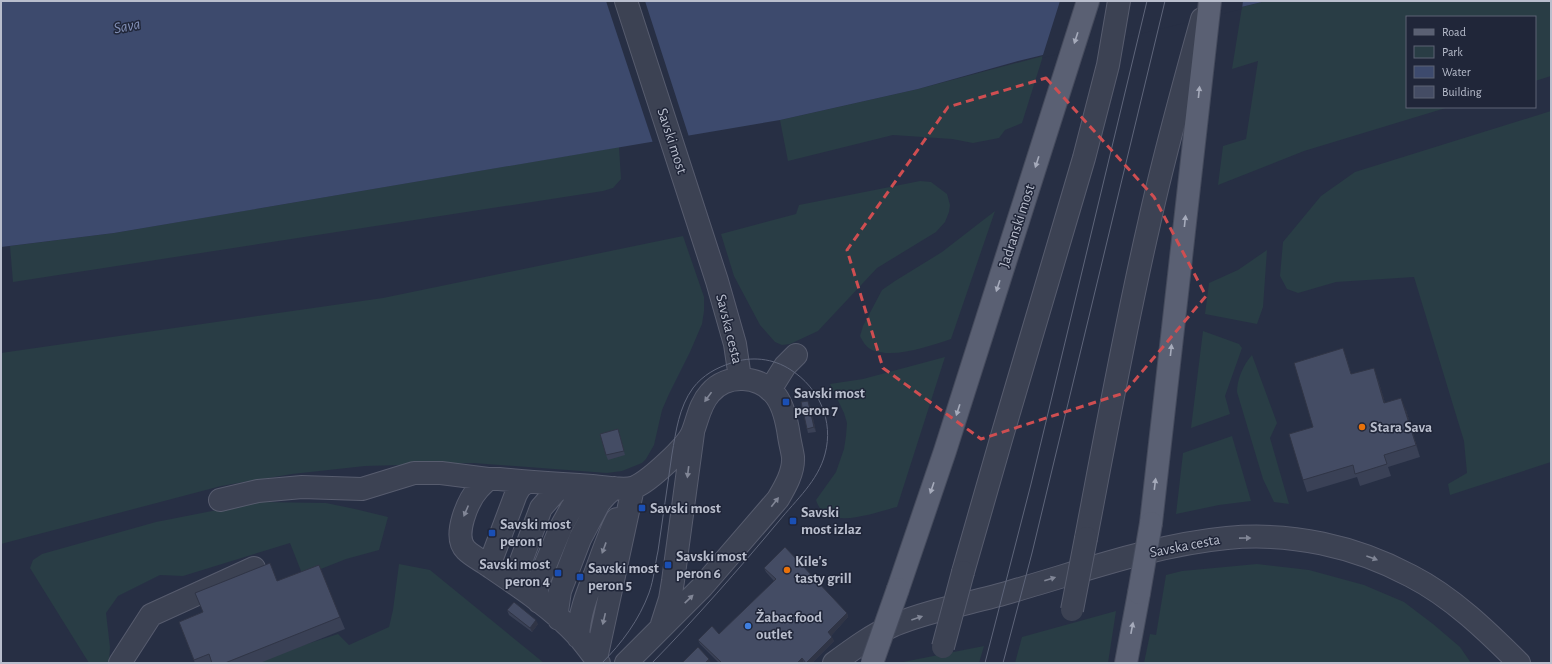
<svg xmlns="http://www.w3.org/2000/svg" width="1552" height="664" font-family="'Alegreya Sans',sans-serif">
  <rect width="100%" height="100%" fill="#272f44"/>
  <path fill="#293d45" d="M 1266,1 L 1551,1 L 1551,76 L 1535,81 L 1535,17 L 1407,17 L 1407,107 L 1449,107 L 1304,151 L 1218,185 L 1223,146 L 1246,139 L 1258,61 L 1232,69 L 1242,7 Z
    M 1043,56 L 1022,123 L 1005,130 L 999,138 L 973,143 L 952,139 L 893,135 L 788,161 L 780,120 L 918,89 Z
    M 1551,111 L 1551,462 L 1450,495 L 1448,484 L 1467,473 L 1464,441 L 1414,277 L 1336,282 L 1298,293 L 1287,289 L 1280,276 L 1283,242 L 1321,196 L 1355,172 Z
    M 619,147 L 621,179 L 613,188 L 603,191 L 13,282 L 10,246 L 114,233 Z
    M 920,181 L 931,182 L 947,194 L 950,205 L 949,212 L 945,222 L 936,232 L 877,268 L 818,331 L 790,344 L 782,345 L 775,342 L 760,325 L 734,276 L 721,234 L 796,214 L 799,205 Z
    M 995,211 L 951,339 C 929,346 895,359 872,350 C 866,347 863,342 860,336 L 863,326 L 882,290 L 895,281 L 942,252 Z
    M 683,236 L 704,297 L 704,311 L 702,324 L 690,352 L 669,394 L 662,410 L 654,445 L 646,459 L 642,463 L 622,471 L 607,473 L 473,463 L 365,466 L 292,474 L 221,486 L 1,544 L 1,353 L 383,298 Z
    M 1267,250 L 1263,307 L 1257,324 L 1205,314 L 1209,283 L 1238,270 Z
    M 1203,331 L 1239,344 L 1242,348 L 1225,396 L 1230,414 L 1191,428 Z
    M 1252,355 L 1277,423 L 1270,438 L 1289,504 L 1274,502 L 1263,479 L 1237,392 C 1237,380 1243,365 1252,355 Z
    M 945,357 L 897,507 C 875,512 826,533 816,500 L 836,472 L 844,449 L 846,436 L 847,423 L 844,413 L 830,384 L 863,379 Z
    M 1232,436 L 1251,501 L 1219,505 L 1176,514 L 1183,453 Z
    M 258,502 L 326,503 L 355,509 L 388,517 L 379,550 L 346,559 L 303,576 L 290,543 L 183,576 L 160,575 L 118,596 L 106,613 L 110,647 L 109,663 L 89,663 L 30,568 L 33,560 L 42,554 L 156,522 Z
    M 399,564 L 430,570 L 544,663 L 248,663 L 338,634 L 349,645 L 389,627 L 393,610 Z
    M 1257,564 L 1309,570 L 1364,585 L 1404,602 L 1433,624 L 1460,647 L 1471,663 L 1144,663 L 1150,634 L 1156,635 L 1166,575 L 1182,571 Z
    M 1116,611 L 1108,663 L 1015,663 L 1022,637 Z
    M 984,646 L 979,663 L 898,663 Z"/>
  <path fill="#3d4a6d" d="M 1,1 L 1266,1 L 1018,61 L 918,89 L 780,120 L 114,233 L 1,247 Z"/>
  <path fill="#272f44" d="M 606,1 L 645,1 L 689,137 L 653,143 Z
    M 1060,1 L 1243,1 L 1242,9 L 1042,58 Z"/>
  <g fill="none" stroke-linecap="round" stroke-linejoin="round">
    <defs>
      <path id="minor" d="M 626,1 L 717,281 L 735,344 L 740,378
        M 770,390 L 785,366 L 796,355
        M 488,479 C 485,482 482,485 479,488 C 468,500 452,536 466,550 C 472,556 482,561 489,566
        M 527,482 L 520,487 L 516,494 L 489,566 C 520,587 553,609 578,636 C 586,645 592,654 599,663
        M 220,500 L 258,491 L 302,487 L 362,489 L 414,473 L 441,473 L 488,479 L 499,479 C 530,482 561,484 592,486 C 602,487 626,491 635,487 C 649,481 688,446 693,431 C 698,418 700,404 710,393 C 727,373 760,375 776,396 C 784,407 787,422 789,436 C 790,443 792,450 793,457 C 794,472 785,487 778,499 L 702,587 L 626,663
        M 1086,538 C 1106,433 1125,328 1149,224 C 1164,155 1183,87 1202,19
        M 963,572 L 1002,436 L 1084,158 L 1108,65 L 1119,1
        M 521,588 L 518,580 L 521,561 L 541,508 L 556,491 L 570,485
        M 539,602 L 537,590 L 540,578 L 561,527 L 571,509 L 581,495 L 592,486
        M 559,619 L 557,611 L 560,591 L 580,539 L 599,503 L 606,495 L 614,488
        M 662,624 L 670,599 L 673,581 L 693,433
        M 578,637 C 579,614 587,594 595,574 C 602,555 608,536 617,519
        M 596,659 L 633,488
        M 120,663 L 151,615 L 254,568
        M 834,663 C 853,649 872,635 894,625 C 932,609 974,603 1013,591 C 1083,571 1154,545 1227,538 C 1291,532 1355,546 1411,576 C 1452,597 1487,631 1519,663"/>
      <path id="major" d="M 1151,523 L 1210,1
        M 898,589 L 945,451 L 1088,1
        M 1126,663 L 1139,593"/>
    </defs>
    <use href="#minor" stroke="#575c6e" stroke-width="24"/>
    <use href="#major" stroke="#454b5d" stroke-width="24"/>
    <use href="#minor" stroke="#3c4253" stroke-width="22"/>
    <use href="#major" stroke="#5a6073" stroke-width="22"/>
    <path stroke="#5e657a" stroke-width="1" d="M 602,663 C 622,643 639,620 649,593 C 654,579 655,564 658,551 C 663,519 667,486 672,454 C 676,431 679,407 693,388 C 703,375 716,368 731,363 C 751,356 773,358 791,370 C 819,388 834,421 825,454 C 818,481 796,500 779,521 C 739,569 696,618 652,663
      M 985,663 L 1031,484 L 1147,1
      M 1003,663 L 1032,553 L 1165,1"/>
    <defs>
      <path id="minor-bridge" d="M 1072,610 L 1086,538
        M 943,647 L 963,572"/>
      <path id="major-bridge" d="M 1139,593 L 1151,523
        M 872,663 L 898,589"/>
    </defs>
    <use href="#minor-bridge" stroke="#575c6e" stroke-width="24" stroke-linecap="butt"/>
    <use href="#major-bridge" stroke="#454b5d" stroke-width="24" stroke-linecap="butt"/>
    <use href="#minor-bridge" stroke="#3c4253" stroke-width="22"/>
    <use href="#major-bridge" stroke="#5a6073" stroke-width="22"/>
  </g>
  <path fill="#3a4156" d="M 1347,360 L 1351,374 L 1378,380 L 1385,403 L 1406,410 L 1420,457 L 1388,467 L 1391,476 L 1360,486 L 1357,477 L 1307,492 L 1303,480 L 1313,427 Z
    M 810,405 L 816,432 L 808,433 L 807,429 Z
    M 618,429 L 625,455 L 608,460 L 606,455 Z
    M 764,568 L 847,613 L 848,617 L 831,636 L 834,641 L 812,663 L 719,663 L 700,644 L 698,640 L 719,634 L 774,581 L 766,572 Z
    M 277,581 L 340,617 L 345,629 L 260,663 L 195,663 L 179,622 Z
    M 507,610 L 538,624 L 532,632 L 509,615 Z"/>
  <path fill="#303546" d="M 1374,368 L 1378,380 L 1389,415 L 1384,403 Z
    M 1401,398 L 1406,410 L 1420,457 L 1416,445 Z
    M 808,401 L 810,405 L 816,432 L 814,427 Z
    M 847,613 L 848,617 L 830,637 L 828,632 Z
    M 536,620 L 538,624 L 532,632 L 530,628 Z
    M 832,637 L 834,641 L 812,663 L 806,663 Z
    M 802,658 L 804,663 L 797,663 Z
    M 709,659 L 711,663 L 705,663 Z"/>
  <path fill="#444c64" stroke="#303546" d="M 1343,348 L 1351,374 L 1374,368 L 1384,403 L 1401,398 L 1416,445 L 1384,455 L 1387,464 L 1355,474 L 1353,465 L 1303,480 L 1289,434 L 1313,427 L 1294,363 Z
    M 808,401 L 814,427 L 807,429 L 801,402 Z
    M 618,429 L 624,451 L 606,455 L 600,434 Z
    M 785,547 L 847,613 L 828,632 L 832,637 L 806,663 L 802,658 L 797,663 L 722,663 L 698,640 L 712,626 L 719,634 L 776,579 L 764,568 Z
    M 270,563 L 277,581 L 319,565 L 340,617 L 225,663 L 212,663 L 209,654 L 194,660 L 179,622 L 203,612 L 195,593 Z
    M 514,602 L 536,620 L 530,628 L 507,610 Z
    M 698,647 L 709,659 L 705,663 L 682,663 Z"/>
  <defs><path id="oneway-solid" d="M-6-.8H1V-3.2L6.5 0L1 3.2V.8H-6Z"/></defs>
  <g fill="#a6abbb">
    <use href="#oneway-solid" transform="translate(1076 38) rotate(108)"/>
    <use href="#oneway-solid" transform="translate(1199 92) rotate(-84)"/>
    <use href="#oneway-solid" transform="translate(1037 162) rotate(108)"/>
    <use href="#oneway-solid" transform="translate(1185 221) rotate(-84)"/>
    <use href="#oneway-solid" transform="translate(998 286) rotate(108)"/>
    <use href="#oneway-solid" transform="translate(1171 350) rotate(-84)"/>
    <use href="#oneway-solid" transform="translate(958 410) rotate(108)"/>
    <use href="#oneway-solid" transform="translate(1155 484) rotate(-83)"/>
    <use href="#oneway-solid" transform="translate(932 488) rotate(109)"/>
    <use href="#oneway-solid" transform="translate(1132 628) rotate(-79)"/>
  </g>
  <g fill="#818696">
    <use href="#oneway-solid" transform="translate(708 397) rotate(126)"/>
    <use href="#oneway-solid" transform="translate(688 472) rotate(97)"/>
    <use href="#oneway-solid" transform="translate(775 502) rotate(-52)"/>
    <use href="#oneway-solid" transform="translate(466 511) rotate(113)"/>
    <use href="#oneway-solid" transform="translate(1245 538) rotate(-1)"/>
    <use href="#oneway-solid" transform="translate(604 548) rotate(110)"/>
    <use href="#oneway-solid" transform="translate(1372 558) rotate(20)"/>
    <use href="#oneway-solid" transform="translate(1050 579) rotate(-18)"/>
    <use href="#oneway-solid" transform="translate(689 599) rotate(-44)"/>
    <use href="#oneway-solid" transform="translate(917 618) rotate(-19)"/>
    <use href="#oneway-solid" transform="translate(604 619) rotate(103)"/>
  </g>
  <path fill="none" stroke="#cf4e51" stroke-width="3" stroke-dasharray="8 5" stroke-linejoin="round" d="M 1046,78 L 1154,197 L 1206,296 L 1124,393 L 981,439 L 883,368 L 847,250 L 948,107 Z"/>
  <g fill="#1a4fb4" stroke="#202639" stroke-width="1.5">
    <rect x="782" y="398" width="8" height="8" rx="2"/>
    <rect x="638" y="504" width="8" height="8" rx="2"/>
    <rect x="789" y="517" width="8" height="8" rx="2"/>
    <rect x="488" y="529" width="8" height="8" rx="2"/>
    <rect x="664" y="561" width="8" height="8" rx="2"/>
    <rect x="554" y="569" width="8" height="8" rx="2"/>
    <rect x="576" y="573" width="8" height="8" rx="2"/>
  </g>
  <g fill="#e8710a" stroke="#202639" stroke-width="1.5">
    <circle cx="1362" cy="427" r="4"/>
    <circle cx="787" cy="570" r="4"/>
  </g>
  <circle fill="#3f7fe0" stroke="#202639" stroke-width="1.5" cx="748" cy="626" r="4"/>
  <g text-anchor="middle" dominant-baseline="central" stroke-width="3" stroke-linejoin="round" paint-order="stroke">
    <g font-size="15" fill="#b9becd" stroke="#202639">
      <text transform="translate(672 141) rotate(72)">Savski most</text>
      <text transform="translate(1017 226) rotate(-72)">Jadranski most</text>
      <text transform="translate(729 329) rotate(76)">Savska cesta</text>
      <text transform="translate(1185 546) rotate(-11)">Savska cesta</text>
    </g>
    <g font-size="15" font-weight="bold" fill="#b9becd" stroke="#202639" text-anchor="start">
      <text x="794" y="393">Savski most<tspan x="794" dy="17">peron 7</tspan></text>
      <text x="1370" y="427">Stara Sava</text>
      <text x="650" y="508">Savski most</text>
      <text x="801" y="512">Savski<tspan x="801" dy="17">most izlaz</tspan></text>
      <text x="500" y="524">Savski most<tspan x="500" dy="17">peron 1</tspan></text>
      <text x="676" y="556">Savski most<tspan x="676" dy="17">peron 6</tspan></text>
      <text x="795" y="561">Kile's<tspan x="795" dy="17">tasty grill</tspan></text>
      <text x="550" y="564" text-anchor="end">Savski most<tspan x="550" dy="17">peron 4</tspan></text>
      <text x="588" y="568">Savski most<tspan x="588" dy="17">peron 5</tspan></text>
      <text x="756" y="617">Žabac food<tspan x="756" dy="17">outlet</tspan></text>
    </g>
    <g font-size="16" font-style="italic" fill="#808eb4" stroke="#202639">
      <text transform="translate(127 26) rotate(-11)">Sava</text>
    </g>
  </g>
  <rect width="1552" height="664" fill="none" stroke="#b9becd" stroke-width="4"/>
  <rect x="1406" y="16" width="130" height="92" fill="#202639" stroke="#5d6374"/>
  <rect x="1414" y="29" width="20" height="6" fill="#5a6073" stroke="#5d6374"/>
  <text x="1442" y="36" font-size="12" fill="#b9becd">Road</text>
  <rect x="1414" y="46" width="20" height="12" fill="#293d45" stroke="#5d6374"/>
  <text x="1442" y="56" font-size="12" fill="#b9becd">Park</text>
  <rect x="1414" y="66" width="20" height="12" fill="#3d4a6d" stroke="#5d6374"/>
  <text x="1442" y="76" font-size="12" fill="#b9becd">Water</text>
  <rect x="1414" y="86" width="20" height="12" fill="#444c64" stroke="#5d6374"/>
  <text x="1442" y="96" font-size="12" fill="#b9becd">Building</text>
</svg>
